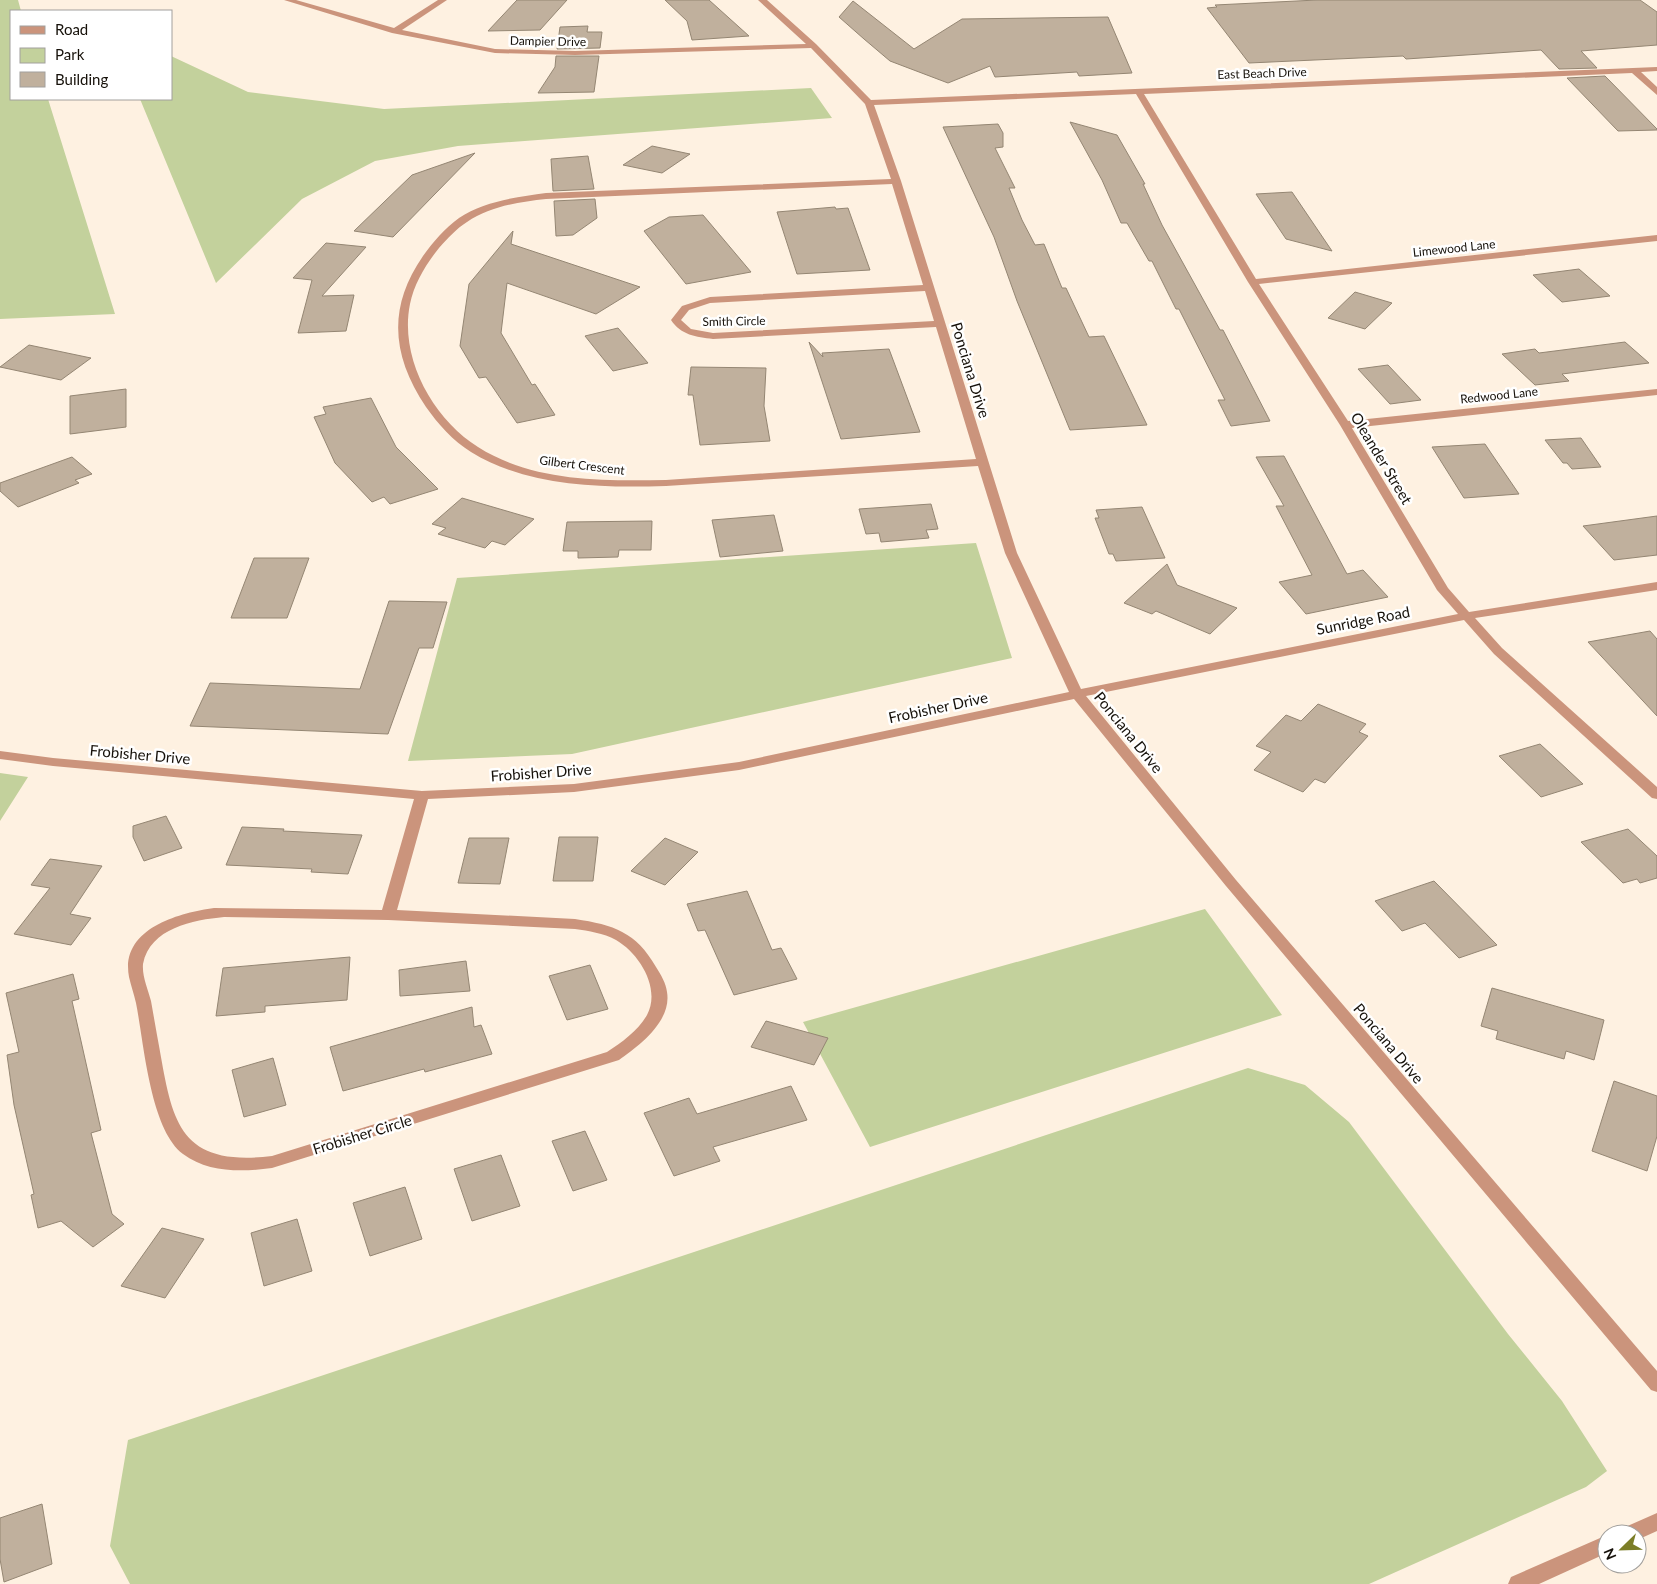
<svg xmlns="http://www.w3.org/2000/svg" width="1657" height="1584" font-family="Lato,sans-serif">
  <rect width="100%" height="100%" fill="#fef1e1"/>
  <path fill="#c3d19c" d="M 0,0 L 18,0 L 21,11 L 11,11 L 11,99 L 48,99 L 115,314 L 0,319 Z
    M 171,56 L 248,92 L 384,109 L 811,88 L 832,118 L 458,146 L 375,161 L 302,199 L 216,283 L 140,99 L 171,99 Z
    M 976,543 L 1012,658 L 572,754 L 408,761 L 457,578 Z
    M 0,773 L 28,777 L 0,821 Z
    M 1205,909 L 1282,1015 L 870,1147 L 803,1022 Z
    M 1248,1068 L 1305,1085 L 1349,1122 L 1508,1334 L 1562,1401 L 1607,1471 L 1586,1487 L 1369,1584 L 130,1584 L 110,1546 L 128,1440 Z"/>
  <path fill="#c0b09d" stroke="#948673" d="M 517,0 L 567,0 L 540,30 L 488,31 Z
    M 665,0 L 709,0 L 749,36 L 692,40 L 687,21 Z
    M 1317,0 L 1640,0 L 1657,12 L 1657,45 L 1581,51 L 1597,68 L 1559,69 L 1541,50 L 1406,59 L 1403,56 L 1249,63 L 1207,8 L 1217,7 L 1215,5 Z
    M 853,1 L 914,49 L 962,19 L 1108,17 L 1132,73 L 1079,76 L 1077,72 L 995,77 L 990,66 L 948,83 L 890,61 L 864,39 L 839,17 Z
    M 588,26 L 587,32 L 602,32 L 600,48 L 557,49 L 560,27 Z
    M 556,56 L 599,56 L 594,92 L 538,93 L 555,67 Z
    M 1605,76 L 1657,129 L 1657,130 L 1618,131 L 1567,78 Z
    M 1070,122 L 1117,135 L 1145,184 L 1143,184 L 1162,225 L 1220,330 L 1223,330 L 1270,421 L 1231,426 L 1218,400 L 1225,400 L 1179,309 L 1176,309 L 1152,261 L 1149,261 L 1127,223 L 1121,223 L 1102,180 Z
    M 998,124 L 1003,133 L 1003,147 L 995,148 L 1015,188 L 1009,188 L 1022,220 L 1035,245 L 1044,244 L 1062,288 L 1066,288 L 1089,337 L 1104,336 L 1147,425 L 1070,430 L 1017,301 L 994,237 L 943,127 Z
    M 652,146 L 690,154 L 662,173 L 623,165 Z
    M 475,153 L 393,237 L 354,231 L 412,175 Z
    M 588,156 L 594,189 L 553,191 L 551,159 Z
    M 1292,192 L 1332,251 L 1286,239 L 1256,194 Z
    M 595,199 L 597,218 L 573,235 L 556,236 L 554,201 Z
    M 835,207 L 836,209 L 848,208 L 870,270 L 797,274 L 777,212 Z
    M 703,215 L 751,272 L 686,284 L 644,231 L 669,217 Z
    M 513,231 L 511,244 L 640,287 L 596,314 L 507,283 L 501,333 L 532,385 L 535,384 L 555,415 L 517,423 L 486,377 L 479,378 L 460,346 L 469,284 Z
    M 326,243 L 366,247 L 322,296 L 354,295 L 346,331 L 298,333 L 312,280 L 293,278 Z
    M 1579,269 L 1610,296 L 1562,302 L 1533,275 Z
    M 1355,292 L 1392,303 L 1365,329 L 1328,318 Z
    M 618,328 L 648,363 L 613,371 L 585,336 Z
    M 809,342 L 823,357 L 822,353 L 889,349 L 920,432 L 841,439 Z
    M 1625,342 L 1649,363 L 1562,374 L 1569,381 L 1535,385 L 1502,354 L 1535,349 L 1539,353 Z
    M 29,345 L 91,358 L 61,380 L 0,367 Z
    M 1388,365 L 1421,400 L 1390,404 L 1358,369 Z
    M 691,367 L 766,368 L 764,406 L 770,441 L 700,445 L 693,395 L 688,395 Z
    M 126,389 L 126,427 L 70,434 L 70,396 Z
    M 371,398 L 396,447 L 438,489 L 390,504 L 384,497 L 372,502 L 335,463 L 314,417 L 326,414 L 323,407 Z
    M 1581,438 L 1601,467 L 1572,469 L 1567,463 L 1563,463 L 1545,440 Z
    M 1485,444 L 1491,453 L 1519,494 L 1464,498 L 1432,447 Z
    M 1284,456 L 1347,574 L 1363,570 L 1388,597 L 1306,614 L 1279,582 L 1312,575 L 1276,506 L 1284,506 L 1256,457 Z
    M 72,457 L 92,474 L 75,480 L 79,483 L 18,507 L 0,491 L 0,483 Z
    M 462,498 L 534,519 L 505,545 L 492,541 L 485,548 L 438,534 L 446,528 L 432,524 Z
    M 931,504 L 938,529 L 926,530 L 929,538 L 881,542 L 879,533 L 866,534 L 859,509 Z
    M 1142,507 L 1165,558 L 1116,561 L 1113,554 L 1109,554 L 1095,518 L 1099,518 L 1096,510 Z
    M 774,515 L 783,551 L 720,557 L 712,520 Z
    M 1657,516 L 1657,555 L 1614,560 L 1583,526 Z
    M 652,521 L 651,550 L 619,550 L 618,557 L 578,558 L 578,551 L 563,551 L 567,522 Z
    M 254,558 L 309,558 L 287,618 L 231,618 Z
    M 1167,564 L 1177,585 L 1237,608 L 1210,634 L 1156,611 L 1152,614 L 1124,603 Z
    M 389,601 L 447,602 L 433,648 L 419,648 L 388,734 L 190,726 L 210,683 L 360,689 Z
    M 1650,631 L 1657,639 L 1657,716 L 1588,642 Z
    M 1318,704 L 1366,724 L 1359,732 L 1368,736 L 1325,783 L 1315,779 L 1303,792 L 1254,770 L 1271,752 L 1256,746 L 1286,715 L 1301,721 Z
    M 1540,744 L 1583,784 L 1541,797 L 1499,756 Z
    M 166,816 L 182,848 L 144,861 L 133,837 L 133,826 Z
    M 242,827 L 284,829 L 283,831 L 362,835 L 348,874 L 311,872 L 312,869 L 226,865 Z
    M 1628,829 L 1657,856 L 1657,878 L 1640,883 L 1637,879 L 1623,883 L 1581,842 Z
    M 559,837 L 598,837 L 593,881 L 553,881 Z
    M 469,838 L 509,838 L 500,884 L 458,883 Z
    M 665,838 L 698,852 L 665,885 L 631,871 Z
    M 50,859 L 102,866 L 70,914 L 91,918 L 71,945 L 14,934 L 50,888 L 31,885 Z
    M 1434,881 L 1497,945 L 1459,958 L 1425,923 L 1402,931 L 1375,901 Z
    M 747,891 L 772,950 L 781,948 L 797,979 L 734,995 L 705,930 L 698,931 L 687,904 Z
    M 350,957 L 347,1000 L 265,1006 L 265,1012 L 216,1016 L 223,968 Z
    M 466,961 L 470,991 L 400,996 L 399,970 Z
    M 590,965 L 608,1009 L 567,1020 L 549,976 Z
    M 73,974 L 79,999 L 72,1001 L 101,1130 L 91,1133 L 112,1214 L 124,1224 L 93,1247 L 61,1221 L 38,1228 L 31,1195 L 34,1194 L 14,1105 L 7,1055 L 19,1052 L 6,993 Z
    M 1492,988 L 1604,1020 L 1594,1060 L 1566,1051 L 1564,1059 L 1496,1039 L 1498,1031 L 1481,1026 Z
    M 472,1007 L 474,1027 L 481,1025 L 492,1054 L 425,1072 L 424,1069 L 343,1091 L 330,1047 Z
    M 766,1021 L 828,1038 L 814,1065 L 751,1047 Z
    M 273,1058 L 286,1105 L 244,1117 L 232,1070 Z
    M 1614,1081 L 1657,1096 L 1657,1136 L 1647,1171 L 1592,1151 Z
    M 791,1086 L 807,1120 L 713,1147 L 720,1161 L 674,1176 L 644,1113 L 689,1098 L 697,1114 Z
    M 585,1131 L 607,1180 L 573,1191 L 552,1141 Z
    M 501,1155 L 520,1206 L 472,1221 L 454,1169 Z
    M 405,1187 L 422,1239 L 370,1256 L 353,1203 Z
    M 297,1219 L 312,1271 L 264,1286 L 251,1233 Z
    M 162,1228 L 204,1239 L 165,1298 L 121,1286 Z
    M 42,1504 L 52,1564 L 4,1582 L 0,1559 L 0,1518 Z"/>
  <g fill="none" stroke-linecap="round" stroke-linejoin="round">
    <path fill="#cb947c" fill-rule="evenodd" d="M 284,0 L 296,0 L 394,28 L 438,0 L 447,0 L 402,30 L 495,49 L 575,51 L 806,44 L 758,0 L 767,0 L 816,44 L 871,100 L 1657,67 L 1657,71 L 1641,72 L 1657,87 L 1657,95 L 1632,73 L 1144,94 L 1256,279 L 1657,235 L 1657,241 L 1259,284 L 1348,421 L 1657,389 L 1657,395 L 1352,428 L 1448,588 L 1469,612 L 1657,582 L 1657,590 L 1475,618 L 1502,648 L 1657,787 L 1657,799 L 1652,798 L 1494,654 L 1464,620 L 1086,696 L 1236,880 L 1657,1371 L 1657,1392 L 1651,1390 L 1226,886 L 1074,699 L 739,770 L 574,792 L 428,799 L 397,910 L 575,919 C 614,925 636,932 656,967 C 661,975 666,983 667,992 C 672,1021 639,1046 619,1060 L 272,1168 C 243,1172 208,1173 183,1154 C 150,1129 144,1043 136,1003 C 134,994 131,986 129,977 C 120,929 178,913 214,908 L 382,910 L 414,799 L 53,766 L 0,759 L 0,751 L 53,758 L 422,791 L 574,784 L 739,762 L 1069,692 L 1005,553 L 978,466 L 666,486 C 601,488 528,487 471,452 C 453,441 438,424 426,407 C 392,356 387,308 423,256 C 433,242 445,228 459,218 C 484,201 517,197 546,193 L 891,179 L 865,104 L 811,48 L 575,55 L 495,53 L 392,33 ZM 1136,94 L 1248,282 L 1340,425 L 1437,590 L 1458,614 L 1081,689 L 1017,553 L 901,181 L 874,105 ZM 892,184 L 923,285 L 710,297 L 682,306 L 671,320 C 681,335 696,337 713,339 L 936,327 L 976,459 L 666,480 C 603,481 533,482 478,447 C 433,419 399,358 410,304 C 414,284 426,264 439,248 C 448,238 456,229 467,222 C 490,206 519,202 546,199 ZM 925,291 L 934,321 L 713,333 L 691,329 L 681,320 L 689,310 L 710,303 ZM 224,917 L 388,920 L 575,929 C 589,931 603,933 616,940 C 640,954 661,989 647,1015 C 638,1031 622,1042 607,1052 L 272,1156 C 173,1168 172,1115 157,1035 C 155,1024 153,1012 151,1001 C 148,989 142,977 143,964 C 150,928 193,920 224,917 Z
      M 1657,1513 L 1657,1531 L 1637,1540 L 1637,1534 L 1620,1534 L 1623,1528 Z
      M 1607,1535 L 1607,1553 L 1539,1584 L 1508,1584 L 1511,1577 Z"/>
  </g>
  <g text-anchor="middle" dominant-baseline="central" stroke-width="5" stroke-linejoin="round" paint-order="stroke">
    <g font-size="12" fill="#16110a" stroke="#fff">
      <text transform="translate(548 41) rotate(1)">Dampier Drive</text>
      <text transform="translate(1262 73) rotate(-2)">East Beach Drive</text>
      <text transform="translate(1454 248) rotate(-6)">Limewood Lane</text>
      <text transform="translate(734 321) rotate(-1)">Smith Circle</text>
      <text transform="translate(1499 395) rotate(-6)">Redwood Lane</text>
      <text transform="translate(582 465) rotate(7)">Gilbert Crescent</text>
    </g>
    <g font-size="15" fill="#16110a" stroke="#fff">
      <text transform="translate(971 370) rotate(73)">Ponciana Drive</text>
      <text transform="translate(1382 458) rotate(59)">Oleander Street</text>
      <text transform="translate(1363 620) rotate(-11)">Sunridge Road</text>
      <text transform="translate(938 707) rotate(-12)">Frobisher Drive</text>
      <text transform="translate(1129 732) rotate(51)">Ponciana Drive</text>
      <text transform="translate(140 754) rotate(5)">Frobisher Drive</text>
      <text transform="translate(541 772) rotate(-4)">Frobisher Drive</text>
      <text transform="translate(1389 1043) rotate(50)">Ponciana Drive</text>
      <text transform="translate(362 1134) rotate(-17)">Frobisher Circle</text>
    </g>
  </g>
  <rect x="10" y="10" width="162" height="90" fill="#ffffff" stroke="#a2a09d"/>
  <rect x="20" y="26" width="25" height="8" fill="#cb947c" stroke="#a2a09d"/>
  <text x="55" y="35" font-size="15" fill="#16110a">Road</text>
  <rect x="20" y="48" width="25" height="15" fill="#c3d19c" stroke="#a2a09d"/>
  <text x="55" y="60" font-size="15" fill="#16110a">Park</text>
  <rect x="20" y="72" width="25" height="15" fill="#c0b09d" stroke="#a2a09d"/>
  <text x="55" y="85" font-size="15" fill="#16110a">Building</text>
  <g transform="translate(1622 1549) rotate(247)"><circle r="24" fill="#ffffff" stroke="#a2a09d"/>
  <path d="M0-4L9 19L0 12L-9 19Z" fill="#7b7d26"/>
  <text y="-8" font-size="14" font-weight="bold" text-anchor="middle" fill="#16110a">N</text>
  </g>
</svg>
